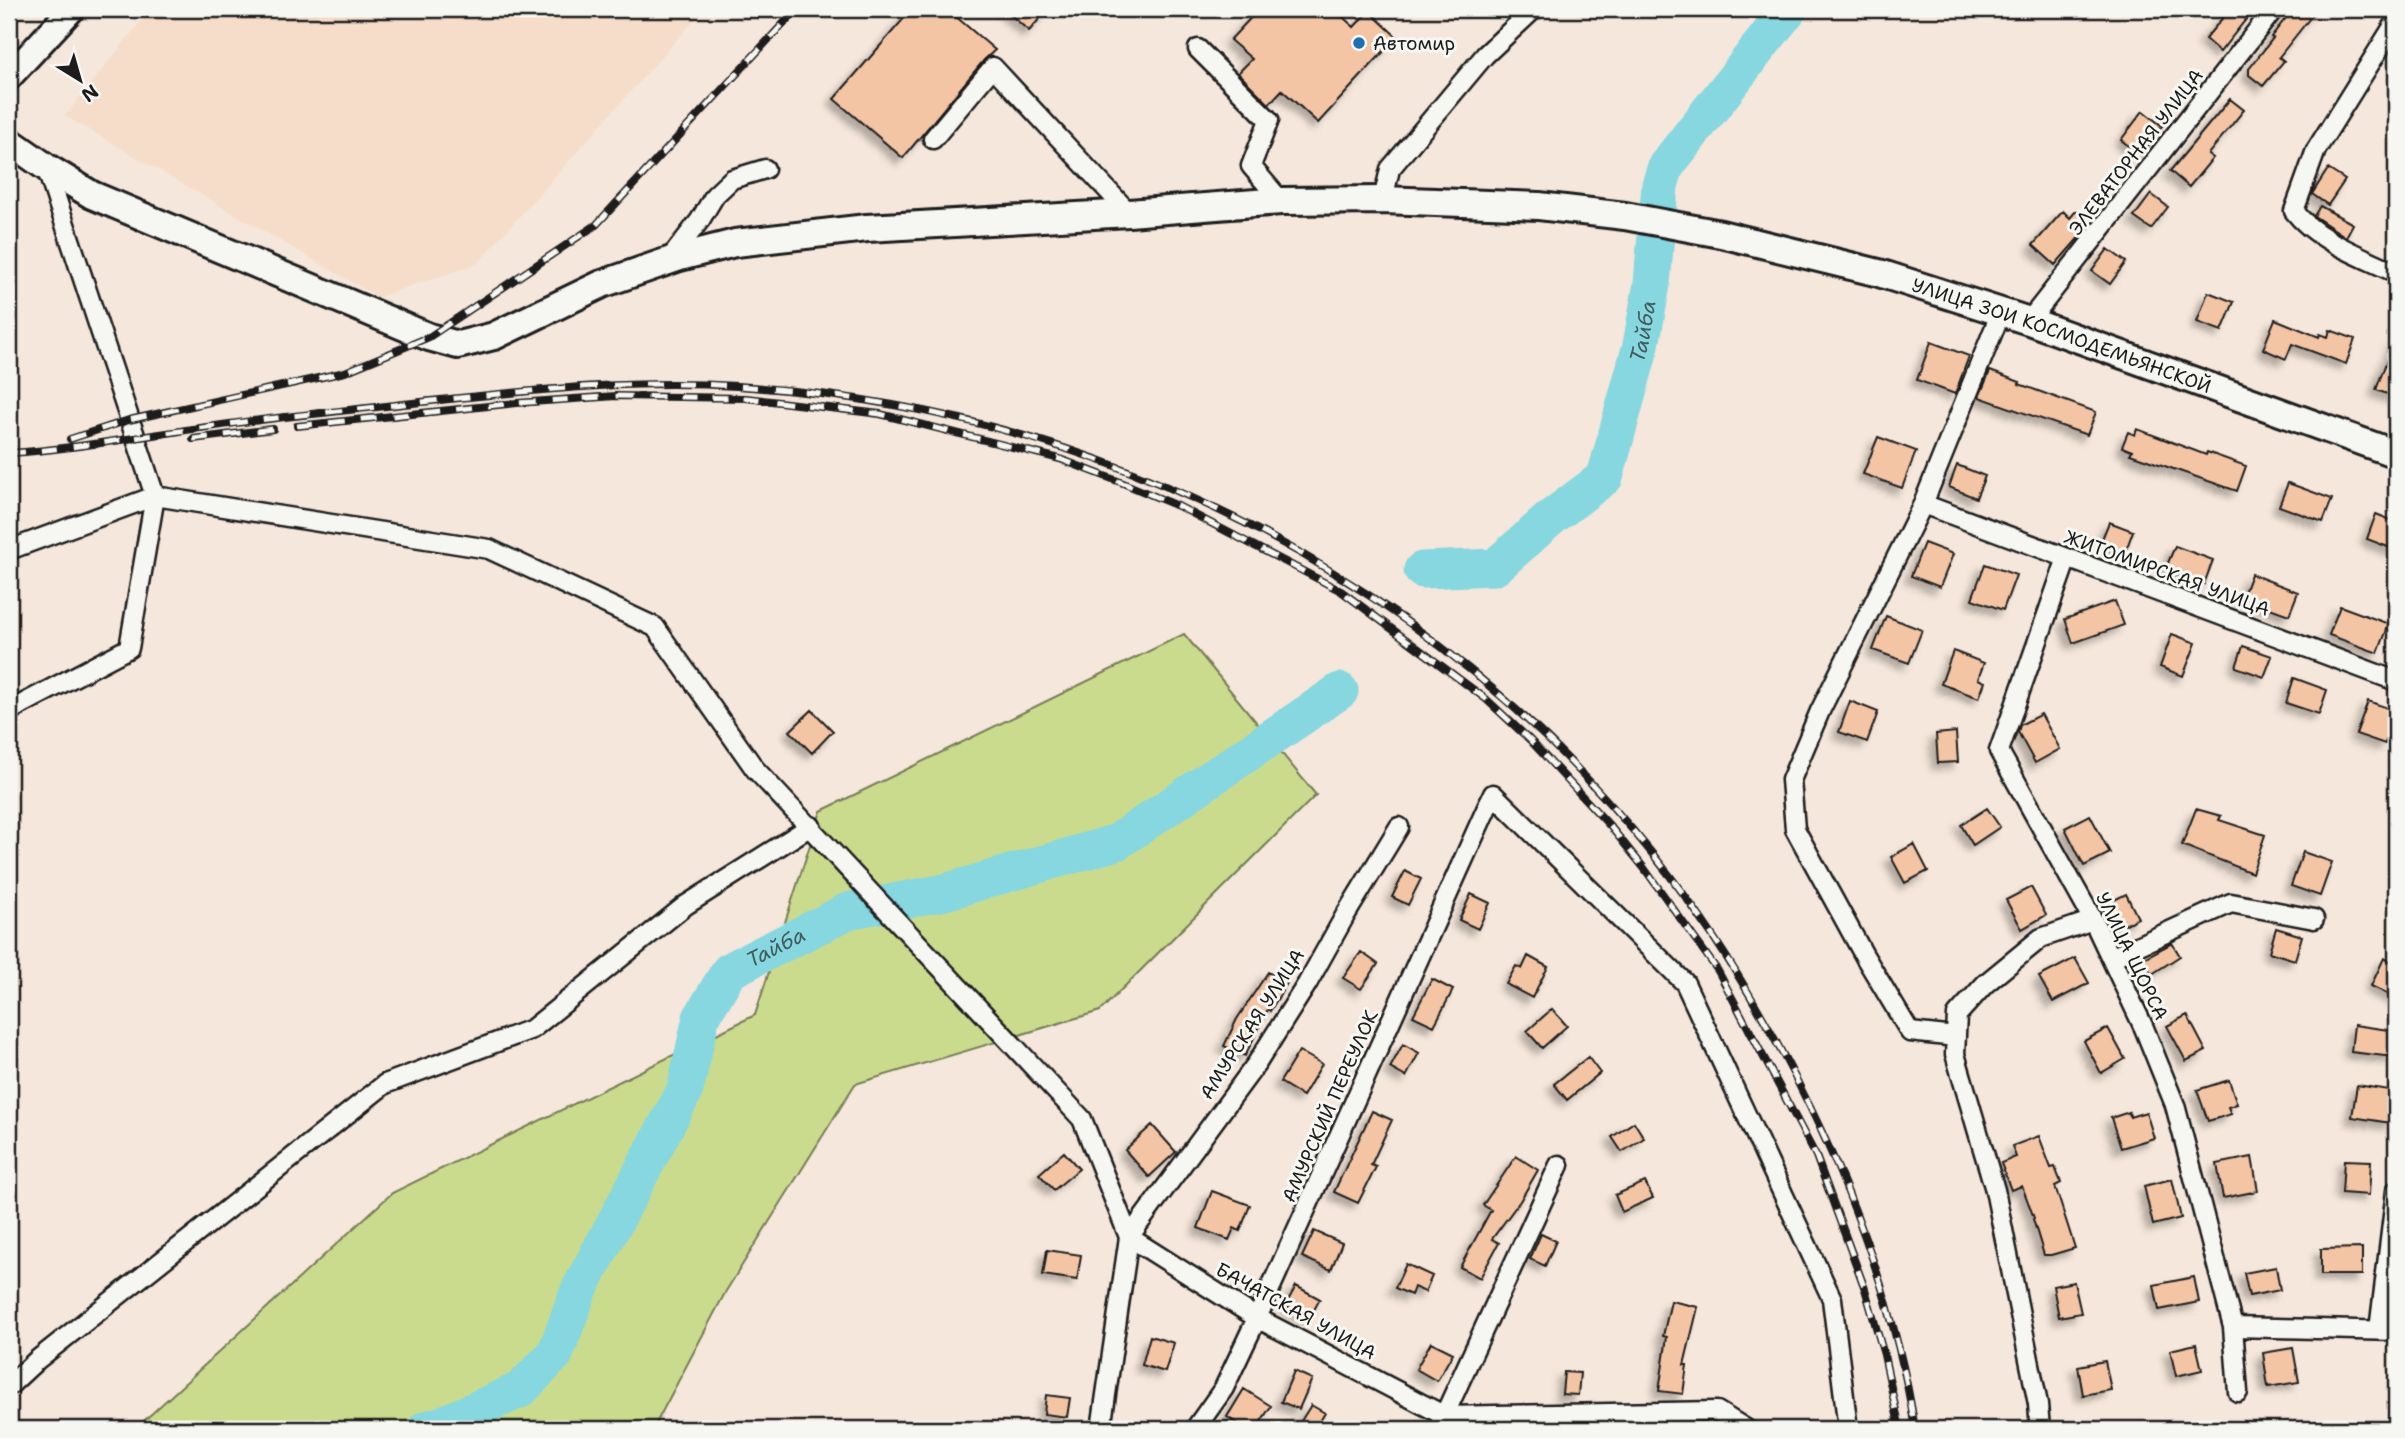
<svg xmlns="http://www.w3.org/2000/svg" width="2405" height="1438" font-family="'Shantell Sans',sans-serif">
  <defs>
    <filter id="shadow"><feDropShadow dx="-6" dy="6" stdDeviation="3.5" flood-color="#0004"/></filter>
  </defs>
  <rect width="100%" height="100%" fill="#f5e7db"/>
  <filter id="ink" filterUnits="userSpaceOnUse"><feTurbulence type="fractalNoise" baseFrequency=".0143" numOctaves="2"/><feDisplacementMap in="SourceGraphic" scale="14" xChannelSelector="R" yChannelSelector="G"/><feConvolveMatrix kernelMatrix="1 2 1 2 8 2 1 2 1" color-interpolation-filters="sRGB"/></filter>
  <g filter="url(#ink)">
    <path fill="#f5ddca" d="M 151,9 L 704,9 L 477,264 L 378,297 L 65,116 Z"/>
    <path fill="#cbdb8e" stroke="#747c55" stroke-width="2" d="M 1184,634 L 1316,795 L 1100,1011 L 855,1084 L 726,1291 L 653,1429 L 135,1429 L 392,1193 L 755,1015 L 821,811 Z"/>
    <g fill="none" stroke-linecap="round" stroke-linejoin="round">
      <g stroke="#86d7df" stroke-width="37">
        <path id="s1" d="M 1422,570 L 1495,567 L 1552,517 L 1605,477 L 1641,345 L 1652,284 L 1660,185 L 1666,166 L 1789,9"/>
        <path id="s2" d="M 426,1429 L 443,1424 L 520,1390 L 555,1354 L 579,1290 L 685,1090 L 701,1018 L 729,971 L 848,911 L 945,892 L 1117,842 L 1340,691"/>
      </g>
    </g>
    <path fill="#f4c5a4" stroke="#1c1c1c" stroke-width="2" filter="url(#shadow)" d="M 912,9 L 947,9 L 995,50 L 984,60 L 903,158 L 834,99 Z
      M 1004,9 L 1048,9 L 1029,31 Z
      M 1259,9 L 1334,9 L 1354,27 L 1369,11 L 1397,37 L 1318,123 L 1282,90 L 1269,104 L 1238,73 L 1252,59 L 1230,40 Z
      M 2230,9 L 2254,9 L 2220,52 L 2205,39 Z
      M 2293,9 L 2317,9 L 2279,57 L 2284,61 L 2263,86 L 2249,75 L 2249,69 L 2273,38 L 2271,37 Z
      M 2230,99 L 2244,110 L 2208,154 L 2213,158 L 2189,187 L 2170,171 Z
      M 2143,111 L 2162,126 L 2141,155 L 2121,140 Z
      M 2328,169 L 2345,180 L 2328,205 L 2312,194 Z
      M 2151,194 L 2168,207 L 2151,229 L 2134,217 Z
      M 2320,206 L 2353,224 L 2346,237 L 2314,216 Z
      M 2063,211 L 2070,218 L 2076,211 L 2090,225 L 2055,265 L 2033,245 Z
      M 2108,249 L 2126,262 L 2110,284 L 2092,271 Z
      M 2208,292 L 2234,302 L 2222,331 L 2197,322 Z
      M 2275,319 L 2319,337 L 2320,334 L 2328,337 L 2330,330 L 2355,339 L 2346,364 L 2292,344 L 2286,359 L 2263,349 Z
      M 2394,341 L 2396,341 L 2396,397 L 2376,390 Z
      M 1931,342 L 1969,356 L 1955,394 L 1917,380 Z
      M 1990,371 L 2020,382 L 2019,384 L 2096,412 L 2087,435 L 1979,397 Z
      M 2137,429 L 2206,455 L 2207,452 L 2246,466 L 2237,491 L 2130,454 L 2132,451 L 2122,447 L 2128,432 L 2135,435 Z
      M 1878,437 L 1916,451 L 1902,488 L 1863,474 Z
      M 1957,465 L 1985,476 L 1976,498 L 1949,487 Z
      M 2288,483 L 2332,499 L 2323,522 L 2279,506 Z
      M 2376,514 L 2396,522 L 2396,550 L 2367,539 Z
      M 2109,522 L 2133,531 L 2125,553 L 2100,544 Z
      M 1924,543 L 1953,554 L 1940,587 L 1911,576 Z
      M 2175,546 L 2213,560 L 2204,584 L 2165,570 Z
      M 1985,564 L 2016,575 L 2003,610 L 1972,599 Z
      M 2251,574 L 2298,592 L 2289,615 L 2242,598 Z
      M 2115,601 L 2124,625 L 2073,643 L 2065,619 Z
      M 2340,606 L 2389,624 L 2378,653 L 2329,635 Z
      M 1886,616 L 1922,630 L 1909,663 L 1873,650 Z
      M 2172,634 L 2196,643 L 2183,676 L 2160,667 Z
      M 2243,646 L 2272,656 L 2264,677 L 2236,667 Z
      M 1953,651 L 1984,663 L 1978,679 L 1985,682 L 1979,698 L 1941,684 Z
      M 2294,678 L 2327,690 L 2319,714 L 2286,703 Z
      M 1850,701 L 1878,712 L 1867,742 L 1839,732 Z
      M 2368,701 L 2396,711 L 2385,744 L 2356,734 Z
      M 812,710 L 833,731 L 812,753 L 790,731 Z
      M 2041,714 L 2060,749 L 2035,763 L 2018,732 L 2020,725 Z
      M 1956,732 L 1958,762 L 1938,763 L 1936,734 Z
      M 1987,808 L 2000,827 L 1973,845 L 1961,825 Z
      M 2196,809 L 2221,816 L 2219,820 L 2265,835 L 2252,873 L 2182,845 Z
      M 2090,815 L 2110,853 L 2084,866 L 2065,828 Z
      M 1914,844 L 1928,871 L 1905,883 L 1891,857 Z
      M 2303,852 L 2332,862 L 2320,896 L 2291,886 Z
      M 1405,871 L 1421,879 L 1408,905 L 1392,897 Z
      M 2031,887 L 2046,915 L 2022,929 L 2006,900 Z
      M 1471,894 L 1490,903 L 1478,929 L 1459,920 Z
      M 2126,894 L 2138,918 L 2114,930 L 2102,906 Z
      M 2276,928 L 2302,936 L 2295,960 L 2269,952 Z
      M 2172,943 L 2180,956 L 2152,974 L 2142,959 Z
      M 1361,952 L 1378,964 L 1361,989 L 1343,978 Z
      M 1528,956 L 1548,967 L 1532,998 L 1506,984 L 1516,966 L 1522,969 Z
      M 2075,958 L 2089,983 L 2053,1002 L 2039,977 Z
      M 2384,958 L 2396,964 L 2396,998 L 2371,986 Z
      M 1268,972 L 1287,983 L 1270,1011 L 1268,1009 L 1245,1056 L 1224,1046 L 1237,1019 Z
      M 1432,979 L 1453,990 L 1434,1026 L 1413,1016 Z
      M 1552,1009 L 1567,1026 L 1542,1048 L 1527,1031 Z
      M 2187,1015 L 2206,1051 L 2186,1061 L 2167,1026 Z
      M 2354,1025 L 2396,1031 L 2393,1057 L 2351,1052 Z
      M 2108,1028 L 2125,1059 L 2101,1073 L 2084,1041 Z
      M 1403,1044 L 1419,1053 L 1406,1077 L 1390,1068 Z
      M 1299,1051 L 1322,1064 L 1303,1096 L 1280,1082 Z
      M 1588,1057 L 1600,1073 L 1567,1100 L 1554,1084 Z
      M 2229,1080 L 2237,1104 L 2228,1107 L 2231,1114 L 2208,1121 L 2197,1090 Z
      M 2357,1085 L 2395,1091 L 2391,1123 L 2352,1117 Z
      M 1372,1111 L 1392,1120 L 1371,1165 L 1376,1167 L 1358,1203 L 1334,1192 Z
      M 2129,1112 L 2130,1117 L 2146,1112 L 2154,1138 L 2121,1148 L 2111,1118 Z
      M 1634,1122 L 1644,1138 L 1622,1152 L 1612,1137 Z
      M 1152,1125 L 1176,1152 L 1149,1177 L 1125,1150 Z
      M 2039,1136 L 2051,1168 L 2055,1167 L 2061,1183 L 2055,1186 L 2075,1248 L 2051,1255 L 2044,1255 L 2033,1219 L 2034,1218 L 2022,1186 L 2011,1190 L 2001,1163 L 2016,1157 L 2012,1146 Z
      M 1064,1152 L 1079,1169 L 1054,1190 L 1039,1174 Z
      M 1516,1156 L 1538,1170 L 1520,1201 L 1492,1239 L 1499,1243 L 1480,1278 L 1460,1267 L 1491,1210 L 1483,1205 Z
      M 2252,1157 L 2258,1191 L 2223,1198 L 2217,1164 Z
      M 2344,1160 L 2371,1161 L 2369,1195 L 2342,1193 Z
      M 2172,1179 L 2181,1218 L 2153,1225 L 2144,1186 Z
      M 1645,1182 L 1653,1198 L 1622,1212 L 1615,1195 Z
      M 1212,1191 L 1250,1205 L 1240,1231 L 1234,1228 L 1229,1240 L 1198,1228 Z
      M 1314,1231 L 1342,1243 L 1331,1270 L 1302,1257 Z
      M 1541,1234 L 1556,1241 L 1545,1266 L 1530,1259 Z
      M 2362,1248 L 2362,1275 L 2321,1275 L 2321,1249 Z
      M 1047,1250 L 1081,1255 L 1077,1280 L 1043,1275 Z
      M 1406,1264 L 1432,1276 L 1425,1292 L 1414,1287 L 1411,1295 L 1395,1288 Z
      M 2276,1267 L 2280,1290 L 2249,1296 L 2244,1273 Z
      M 2194,1277 L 2199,1302 L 2159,1310 L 2154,1285 Z
      M 2074,1282 L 2081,1313 L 2059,1317 L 2053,1286 Z
      M 1296,1286 L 1320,1299 L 1309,1319 L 1285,1306 Z
      M 1671,1301 L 1698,1307 L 1684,1365 L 1687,1365 L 1683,1394 L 1659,1391 L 1667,1337 L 1663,1336 Z
      M 1150,1336 L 1174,1343 L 1165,1372 L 1142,1365 Z
      M 1431,1342 L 1453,1353 L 1437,1381 L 1416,1369 Z
      M 2196,1344 L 2202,1370 L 2176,1376 L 2170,1350 Z
      M 2293,1348 L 2299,1382 L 2268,1387 L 2263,1353 Z
      M 2105,1361 L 2111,1390 L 2083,1395 L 2078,1366 Z
      M 1294,1371 L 1312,1379 L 1299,1409 L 1281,1402 Z
      M 1564,1372 L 1580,1373 L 1578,1395 L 1562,1394 Z
      M 1244,1389 L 1271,1406 L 1256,1429 L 1247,1429 L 1227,1417 Z
      M 1046,1395 L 1070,1398 L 1067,1417 L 1044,1414 Z
      M 1311,1405 L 1325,1413 L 1315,1429 L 1296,1429 Z"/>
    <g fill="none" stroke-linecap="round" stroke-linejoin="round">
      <defs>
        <path id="street" d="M 2396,22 L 2316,150 L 2294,211 C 2318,242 2362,256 2396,273
          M 1198,49 L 1269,120 L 1251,166 L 1281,201
          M 933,139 L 993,67 L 1129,213
          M 1383,200 L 1390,169 L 1485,55 L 1534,9
          M 669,260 L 700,220 L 715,195 L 732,179 L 765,169
          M 2029,321 L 2274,9
          M 1923,504 L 2396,681
          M 9,550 L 155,496 L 46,167
          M 2067,558 L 1999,751 L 2093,920 L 2144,1028 L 2175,1105 L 2233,1327 L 2238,1392
          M 9,711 L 129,648 L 155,496 L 489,549 L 655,627 L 755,769 L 1082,1119 L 1129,1237 L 1101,1429
          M 2111,958 L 2231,903 L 2314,919
          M 1956,1037 L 1910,1032 L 1865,957 L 1795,829 L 1791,780 L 1820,711 L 1923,504 L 2001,312
          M 1129,1237 L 1257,1318 L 1445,1416 L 1717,1411 L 1746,1429
          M 1129,1237 L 1257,1063 L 1307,984 L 1346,914 L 1399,827
          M 2233,1327 L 2396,1331
          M 2379,1330 L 2396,1191
          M 9,1386 L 37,1360 L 385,1084 L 532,1029 L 686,905 L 811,826
          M 1195,1429 L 1224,1388 L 1257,1318 L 1493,794 L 1685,983 L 1832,1299 L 1848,1429
          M 1438,1429 L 1559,1165
          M 2040,1429 L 2038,1404 L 1995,1190 L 1955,1054 L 1957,1015 L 1985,984 L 2041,938 L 2093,920"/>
        <path id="secondary" d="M 9,77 L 72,9"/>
        <g id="primary">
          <path id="s3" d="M 9,141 L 46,167 L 92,195 L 429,337 L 458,345 L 494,336 L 602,284 L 680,257 L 735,243 L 867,228 L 1129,213 L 1281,201 L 1383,200 L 1539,206 L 1625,216 L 1721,234 L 1879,273 L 2029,321 L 2396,454"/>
        </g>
      </defs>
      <use href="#street" stroke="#1c1c1c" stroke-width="23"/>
      <use href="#secondary" stroke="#1c1c1c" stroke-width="30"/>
      <use href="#primary" stroke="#1c1c1c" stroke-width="32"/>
      <use href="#street" stroke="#f6f6f2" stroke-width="18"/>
      <use href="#secondary" stroke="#f6f6f2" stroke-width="24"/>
      <use href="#primary" stroke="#f6f6f2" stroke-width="26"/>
      <defs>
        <path id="rail" d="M 297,426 L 517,403 L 616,396 L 746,398 L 880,414 L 1060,459 L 1123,483 L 1178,506 L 1341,591 L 1486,699 L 1530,740 L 1610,826 L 1644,868 L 1718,971 L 1816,1156 L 1865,1289 L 1884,1355 L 1900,1429
          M 70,439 L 129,420 L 345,372 L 429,337 L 596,225 L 797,9
          M 193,439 L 273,429
          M 9,453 C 77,449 146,435 215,426 C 283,416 352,410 421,402 C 526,391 632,379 737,386 C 1099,409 1428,574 1655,857 C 1706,920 1749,990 1787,1062 C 1846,1172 1896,1305 1915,1429"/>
      </defs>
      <use href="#rail" stroke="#1c1c1c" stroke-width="8"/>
      <use href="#rail" stroke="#f6f6f2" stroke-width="5" stroke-dasharray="16" stroke-linecap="butt"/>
    </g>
  </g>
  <circle fill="#1f6fb2" stroke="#f6f6f2" stroke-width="2.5" cx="1359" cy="43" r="7"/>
  <g text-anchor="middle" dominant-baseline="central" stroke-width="6" stroke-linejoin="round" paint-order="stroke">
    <g font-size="19" fill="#1c1c1c" stroke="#f6f6f2" text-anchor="start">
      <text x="1373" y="43">Автомир</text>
    </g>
    <g font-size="19" fill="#1c1c1c" stroke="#f6f6f2">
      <text transform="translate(2136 152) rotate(-52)">ЭЛЕВАТОРНАЯ УЛИЦА</text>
      <text stroke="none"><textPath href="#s3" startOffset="2137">УЛИЦА ЗОИ КОСМОДЕМЬЯНСКОЙ</textPath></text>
      <text transform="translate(2167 573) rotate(20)">ЖИТОМИРСКАЯ УЛИЦА</text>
      <text transform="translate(2132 956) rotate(64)">УЛИЦА ЩОРСА</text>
      <text transform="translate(1252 1024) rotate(-57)">АМУРСКАЯ УЛИЦА</text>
      <text transform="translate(1330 1106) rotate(-66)">АМУРСКИЙ ПЕРЕУЛОК</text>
      <text transform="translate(1296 1311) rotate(29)">БАЧАТСКАЯ УЛИЦА</text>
    </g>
    <g font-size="21" font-style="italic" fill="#415d60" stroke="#f6f6f2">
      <text stroke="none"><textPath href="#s1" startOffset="366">Тайба</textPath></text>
      <text stroke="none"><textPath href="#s2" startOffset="628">Тайба</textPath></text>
    </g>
  </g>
  <rect width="2405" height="1438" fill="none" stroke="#f6f6f2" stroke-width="35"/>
  <rect x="18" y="18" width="2370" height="1403" fill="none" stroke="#1c1c1c" stroke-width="2.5" filter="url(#ink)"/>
  <g transform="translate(80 80) rotate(143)" stroke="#f6f6f2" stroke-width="5" paint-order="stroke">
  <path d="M0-5L12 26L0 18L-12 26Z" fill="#1c1c1c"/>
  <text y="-10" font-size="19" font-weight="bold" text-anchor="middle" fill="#1c1c1c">N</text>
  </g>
</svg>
